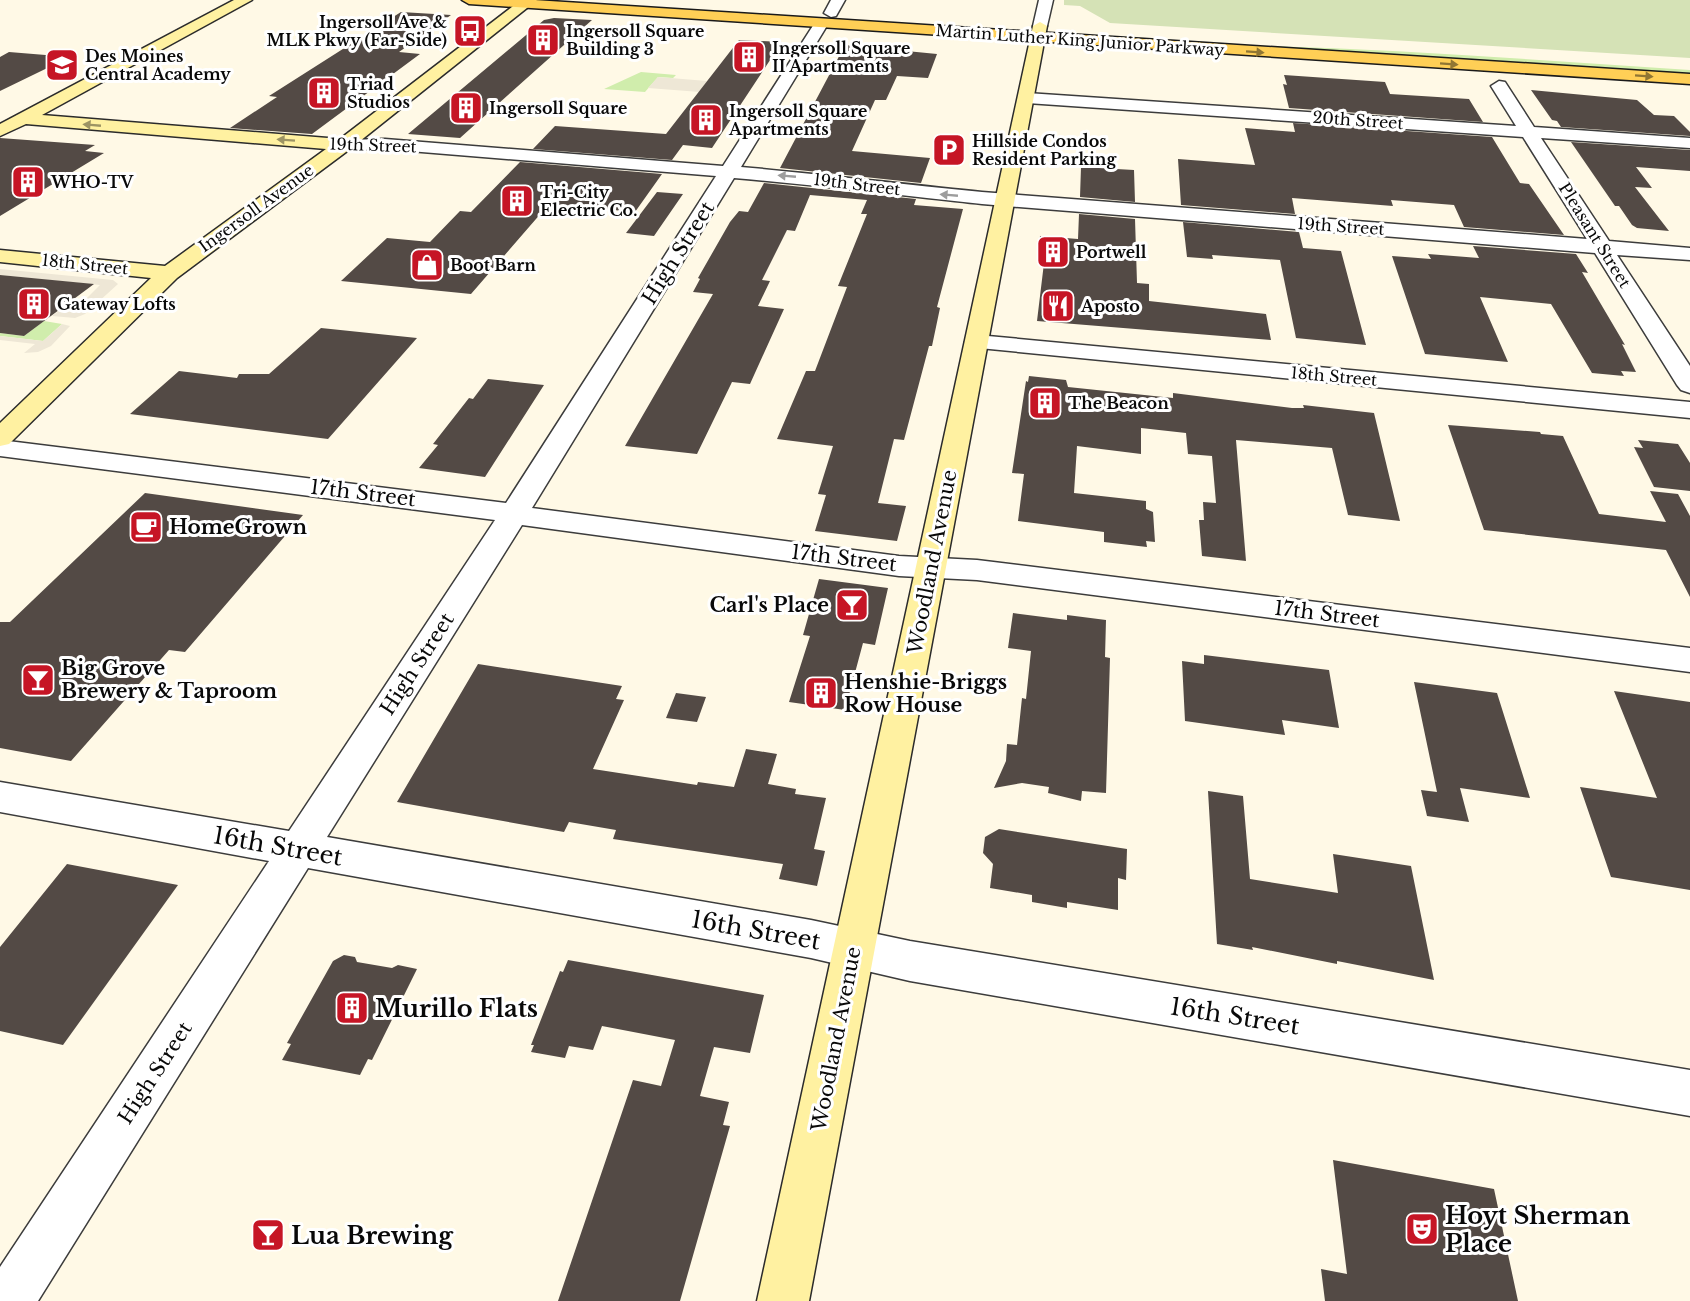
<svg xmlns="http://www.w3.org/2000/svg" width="1690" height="1301" font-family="'Libre Baskerville',serif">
  <rect width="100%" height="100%" fill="#fff9e6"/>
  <path fill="#d0edac" d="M 1230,45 C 1383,48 1537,60 1690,70 L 1690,74 Z
    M 641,72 L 676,75 L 673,78 L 658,77 L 645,92 L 604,89 Z
    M 44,321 L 62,324 L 43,341 L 0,336 L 0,333 L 24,336 Z"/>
  <path fill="#d5e2b6" d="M 1064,0 L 1690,0 L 1690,58 L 1110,23 L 1080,6 L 1064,5 Z"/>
  <path fill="#eee7d6" d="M 658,77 L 707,81 L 700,92 L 648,88 Z
    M 0,269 L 113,280 L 118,284 L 85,314 L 75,318 L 52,316 L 60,310 L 74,311 L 100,285 L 0,275 Z
    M 62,324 L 70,326 L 51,346 L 38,352 L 24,353 L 35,344 L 0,340 L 0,336 L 43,341 Z"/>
  <path fill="#534a45" d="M 401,12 L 451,15 L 399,52 L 420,54 L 312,134 L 230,128 L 277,97 L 269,96 Z
    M 554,18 L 592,20 L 460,138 L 408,134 L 544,20 Z
    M 739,40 L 782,42 L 712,148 L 683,145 L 672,160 L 533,149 L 555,126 L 666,134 Z
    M 845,45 L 937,54 L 928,78 L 897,76 L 886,100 L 875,100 L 852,151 L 930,158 L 921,183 L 780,168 Z
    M 9,52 L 70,57 L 0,91 L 0,57 Z
    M 1284,75 L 1385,82 L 1390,94 L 1469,99 L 1483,122 L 1289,108 L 1283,84 L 1287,85 Z
    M 1531,90 L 1637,100 L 1654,115 L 1674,116 L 1690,132 L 1690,136 L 1561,127 L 1557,121 L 1552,120 Z
    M 1293,123 L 1492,137 L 1520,183 L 1529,184 L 1564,235 L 1464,227 L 1454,205 L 1391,200 L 1393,206 L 1292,198 L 1295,214 L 1181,205 L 1178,159 L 1255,165 L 1245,128 L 1295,132 Z
    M 0,138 L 95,145 L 85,151 L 104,153 L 0,216 Z
    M 1571,142 L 1690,150 L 1690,171 L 1636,167 L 1652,188 L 1635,187 L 1669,231 L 1637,228 L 1632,225 L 1619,206 L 1615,206 Z
    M 520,162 L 662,174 L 635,212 L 549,204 L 471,294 L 341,281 L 387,238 L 430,242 L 460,211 L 471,212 Z
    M 1081,167 L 1134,170 L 1135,202 L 1080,197 Z
    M 764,183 L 916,199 L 914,205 L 963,209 L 937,307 L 940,308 L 932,346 L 929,346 L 904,440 L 894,439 L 878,503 L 906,506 L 897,541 L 815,531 L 826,495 L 818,494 L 833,446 L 777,439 L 806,371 L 815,371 L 847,287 L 838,286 L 867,214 L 861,214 L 867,200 L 810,195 L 795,231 L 787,230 L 762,280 L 770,281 L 758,306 L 784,309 L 750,384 L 732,382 L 697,454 L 625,446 L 713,294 L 693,292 L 700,279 L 698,278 L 730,222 L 739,211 L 748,212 Z
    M 657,192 L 683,194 L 654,236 L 626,233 Z
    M 1079,214 L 1135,219 L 1137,283 L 1149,284 L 1149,301 L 1266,314 L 1271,340 L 1037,321 L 1044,263 L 1038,263 L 1040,236 L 1078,239 Z
    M 1183,222 L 1299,232 L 1303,248 L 1341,251 L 1366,345 L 1296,338 L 1280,260 L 1212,255 L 1213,259 L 1187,257 Z
    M 1473,246 L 1576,254 L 1588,273 L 1582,272 L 1625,345 L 1622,344 L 1636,372 L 1621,371 L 1624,376 L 1592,373 L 1551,304 L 1480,297 L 1508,362 L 1425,354 L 1392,256 L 1431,259 L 1428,254 L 1479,258 Z
    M 0,275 L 94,284 L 24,336 L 0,333 Z
    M 321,328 L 417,338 L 328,439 L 130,414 L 179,371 L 237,378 L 239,374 L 269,374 Z
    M 1029,376 L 1066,380 L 1068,387 L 1173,398 L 1173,393 L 1292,408 L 1304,408 L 1303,405 L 1374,413 L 1400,521 L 1348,515 L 1332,448 L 1236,440 L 1246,561 L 1202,556 L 1199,520 L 1204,520 L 1203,502 L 1216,503 L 1212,456 L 1188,454 L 1186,433 L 1141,428 L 1141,454 L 1077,446 L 1074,493 L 1146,501 L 1146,509 L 1153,512 L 1155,542 L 1146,541 L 1147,547 L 1104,542 L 1104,532 L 1018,521 L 1024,474 L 1012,473 L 1026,381 L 1028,382 Z
    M 488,379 L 544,385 L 485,477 L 419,468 L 438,445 L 433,444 L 469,398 L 473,399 Z
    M 1448,425 L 1540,432 L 1541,434 L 1563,436 L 1599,514 L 1666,522 L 1650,491 L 1678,494 L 1690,516 L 1690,597 L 1666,550 L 1484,530 Z
    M 1638,440 L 1678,444 L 1690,463 L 1690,491 L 1654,487 L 1634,447 L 1643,448 Z
    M 145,493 L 303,515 L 185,652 L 169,650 L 71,761 L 0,748 L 0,622 L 10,622 Z
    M 819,579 L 888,588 L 875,645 L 863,643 L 845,710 L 789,702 L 810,636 L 803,635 Z
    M 1013,613 L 1067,620 L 1067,615 L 1106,620 L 1105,657 L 1110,658 L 1106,793 L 1082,791 L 1081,801 L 1048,793 L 1049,787 L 1022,783 L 994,788 L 1006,761 L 1007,744 L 1017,745 L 1022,698 L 1026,699 L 1031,651 L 1008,648 Z
    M 1204,655 L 1329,670 L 1339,728 L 1282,720 L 1285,735 L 1185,721 L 1182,661 L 1204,664 Z
    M 478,664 L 622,686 L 616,699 L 624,700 L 593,769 L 697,785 L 698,782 L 734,787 L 746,749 L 777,754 L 768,784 L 796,789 L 795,794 L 826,798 L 814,849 L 825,851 L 817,886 L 779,879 L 783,864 L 613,839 L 616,830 L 569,822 L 564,832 L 397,802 Z
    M 1414,682 L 1497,693 L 1530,798 L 1460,788 L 1469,822 L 1427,816 L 1421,790 L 1437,792 Z
    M 1614,691 L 1690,702 L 1690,890 L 1611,877 L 1580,787 L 1657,798 Z
    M 676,693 L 706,697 L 697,722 L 666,718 Z
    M 1208,791 L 1243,796 L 1250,879 L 1338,893 L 1333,854 L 1411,866 L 1434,980 L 1337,961 L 1337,964 L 1252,947 L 1253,950 L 1217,944 Z
    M 999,829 L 1127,849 L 1126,880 L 1118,878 L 1118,910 L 1067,902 L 1067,908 L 1032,902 L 1032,895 L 990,888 L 993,864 L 983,853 L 985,837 Z
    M 67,864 L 178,885 L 63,1045 L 0,1031 L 0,947 Z
    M 344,955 L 355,957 L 357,962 L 392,968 L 398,965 L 417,969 L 372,1060 L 368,1059 L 360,1075 L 282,1060 L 291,1044 L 287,1043 L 333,961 Z
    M 568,960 L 764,995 L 750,1053 L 714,1047 L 700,1096 L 729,1102 L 723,1125 L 730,1126 L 680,1301 L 558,1301 L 633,1080 L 661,1086 L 675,1040 L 602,1026 L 593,1050 L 569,1046 L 565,1058 L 531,1052 L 534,1045 L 531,1045 L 560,971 L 563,972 Z
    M 1333,1160 L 1494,1189 L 1518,1301 L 1325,1301 L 1321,1269 L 1347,1274 Z"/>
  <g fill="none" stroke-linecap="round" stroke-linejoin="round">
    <defs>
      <path id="street" d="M 831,0 L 845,0 L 836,16 L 831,17 L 824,13 Z
        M 1039,0 L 1053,0 L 1047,26 L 1040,30 L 1033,26 Z
        M 821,20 L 828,24 L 741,167 C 822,174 901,184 982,192 L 1587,239 L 1523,137 L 1027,103 L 1019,98 L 1027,93 L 1516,126 L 1491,86 L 1499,81 L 1505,82 L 1534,127 L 1690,138 L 1690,148 L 1541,138 L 1609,241 L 1690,248 L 1690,260 L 1617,255 L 1690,366 L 1690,393 L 1681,390 L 1677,385 L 1595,253 L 982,204 C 899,195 817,185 734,178 L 532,508 L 899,556 L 977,560 L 1690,648 L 1690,672 L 977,580 L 899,576 L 522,525 L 327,837 L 811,920 L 910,941 L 1690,1070 L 1690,1116 L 910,981 L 811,958 L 308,868 L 38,1301 L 0,1301 L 0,1267 L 269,861 L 0,812 L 0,782 L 289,831 L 495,520 L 0,456 L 0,440 L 506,503 L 716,176 L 385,149 L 344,150 L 335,145 L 344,140 L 385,139 L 723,166 L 814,24 Z
        M 977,335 L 1690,402 L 1690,418 L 969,347 L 965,342 L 969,337 Z"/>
      <path id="secondary" d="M 234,0 L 252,0 L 42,115 L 340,139 L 521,0 L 537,0 L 350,149 L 177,278 L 9,444 L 0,446 L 0,423 L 151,278 L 0,262 L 0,250 L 165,266 L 326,149 L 26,124 L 0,136 L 0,124 Z
        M 1040,22 L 1047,26 L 809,1301 L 757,1301 L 1033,26 Z"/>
      <path id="primary" d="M 462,0 L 534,0 L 1690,74 L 1690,84 L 469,4 Z"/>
    </defs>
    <use href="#street" stroke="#3c3c3c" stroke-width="3"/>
    <use href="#secondary" stroke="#2b2b2b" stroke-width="3"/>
    <use href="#primary" stroke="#1a1a1a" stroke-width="3"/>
    <use href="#street" fill="#fff" fill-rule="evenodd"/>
    <use href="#secondary" fill="#fff1a1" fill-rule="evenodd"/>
    <use href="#primary" fill="#ffcf56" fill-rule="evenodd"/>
  </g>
  <defs><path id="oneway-solid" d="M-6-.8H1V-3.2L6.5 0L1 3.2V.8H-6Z" transform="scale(1.5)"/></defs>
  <g fill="#907633">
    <use href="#oneway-solid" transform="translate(1255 52) rotate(4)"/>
    <use href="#oneway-solid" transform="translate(1449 64) rotate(4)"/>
    <use href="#oneway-solid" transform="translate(1644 76) rotate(4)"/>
  </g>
  <g fill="#9d9464">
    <use href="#oneway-solid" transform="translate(92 125) rotate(-175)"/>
    <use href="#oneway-solid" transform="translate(286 140) rotate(-176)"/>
  </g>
  <g fill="#9d9d9d">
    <use href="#oneway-solid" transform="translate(787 176) rotate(-175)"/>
    <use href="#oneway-solid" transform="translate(949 195) rotate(-175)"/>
  </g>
  <defs>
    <symbol id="bus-square" viewBox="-11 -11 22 22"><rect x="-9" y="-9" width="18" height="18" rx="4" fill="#c61525" stroke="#fff"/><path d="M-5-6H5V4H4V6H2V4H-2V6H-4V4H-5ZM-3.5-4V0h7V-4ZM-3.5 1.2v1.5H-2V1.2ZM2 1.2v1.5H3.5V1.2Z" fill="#fff"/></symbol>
    <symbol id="building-square" viewBox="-11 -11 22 22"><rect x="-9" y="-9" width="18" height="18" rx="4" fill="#c61525" stroke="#fff"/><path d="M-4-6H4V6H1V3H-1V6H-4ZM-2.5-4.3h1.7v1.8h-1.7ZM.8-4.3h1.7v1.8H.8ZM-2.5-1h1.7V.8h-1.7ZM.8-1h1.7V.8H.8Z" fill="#fff"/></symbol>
    <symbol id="school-square" viewBox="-11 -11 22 22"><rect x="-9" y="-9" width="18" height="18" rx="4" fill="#c61525" stroke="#fff"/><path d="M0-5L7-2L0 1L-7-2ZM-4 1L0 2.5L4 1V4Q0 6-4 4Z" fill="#fff"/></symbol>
    <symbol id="parking-square" viewBox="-11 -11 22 22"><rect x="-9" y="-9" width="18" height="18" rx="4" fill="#c61525" stroke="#fff"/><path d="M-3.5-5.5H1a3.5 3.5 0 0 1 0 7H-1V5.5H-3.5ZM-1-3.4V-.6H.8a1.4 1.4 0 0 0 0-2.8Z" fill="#fff"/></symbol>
    <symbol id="shop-square" viewBox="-11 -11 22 22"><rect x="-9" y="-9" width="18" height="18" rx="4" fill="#c61525" stroke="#fff"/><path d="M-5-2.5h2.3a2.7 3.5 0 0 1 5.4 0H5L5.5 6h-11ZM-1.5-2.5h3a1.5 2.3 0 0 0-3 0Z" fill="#fff"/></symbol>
    <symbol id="restaurant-square" viewBox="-11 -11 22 22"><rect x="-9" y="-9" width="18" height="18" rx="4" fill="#c61525" stroke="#fff"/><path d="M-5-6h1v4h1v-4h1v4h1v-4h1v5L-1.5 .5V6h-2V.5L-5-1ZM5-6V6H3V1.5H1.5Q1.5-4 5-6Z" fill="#fff"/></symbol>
    <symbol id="cafe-square" viewBox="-11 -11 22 22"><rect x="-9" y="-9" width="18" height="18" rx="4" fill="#c61525" stroke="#fff"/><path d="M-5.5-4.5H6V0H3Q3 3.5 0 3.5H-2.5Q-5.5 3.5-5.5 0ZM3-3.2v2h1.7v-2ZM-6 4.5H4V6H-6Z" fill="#fff"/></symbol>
    <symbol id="bar-square" viewBox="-11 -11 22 22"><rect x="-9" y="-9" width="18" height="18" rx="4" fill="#c61525" stroke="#fff"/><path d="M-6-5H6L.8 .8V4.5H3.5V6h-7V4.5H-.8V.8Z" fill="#fff"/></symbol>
    <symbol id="theatre-square" viewBox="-11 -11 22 22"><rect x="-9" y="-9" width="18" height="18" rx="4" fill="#c61525" stroke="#fff"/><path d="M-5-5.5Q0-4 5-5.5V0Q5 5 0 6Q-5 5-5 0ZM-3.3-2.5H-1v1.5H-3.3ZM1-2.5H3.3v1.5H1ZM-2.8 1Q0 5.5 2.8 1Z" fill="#fff"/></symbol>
  </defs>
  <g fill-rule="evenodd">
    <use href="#bus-square" x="451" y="12" width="38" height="38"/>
    <use href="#building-square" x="524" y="21" width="38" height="38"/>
    <use href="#building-square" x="730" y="38" width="38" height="38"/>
    <use href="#school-square" x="43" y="46" width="38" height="38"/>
    <use href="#building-square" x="305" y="74" width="38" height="38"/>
    <use href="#building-square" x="447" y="89" width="38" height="38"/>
    <use href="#building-square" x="687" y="101" width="38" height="38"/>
    <use href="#parking-square" x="930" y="131" width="38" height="38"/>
    <use href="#building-square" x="9" y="163" width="38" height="38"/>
    <use href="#building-square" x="498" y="182" width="38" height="38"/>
    <use href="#building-square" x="1034" y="233" width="38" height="38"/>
    <use href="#shop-square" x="408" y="246" width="38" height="38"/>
    <use href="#building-square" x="15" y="285" width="38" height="38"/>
    <use href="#restaurant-square" x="1039" y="287" width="38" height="38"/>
    <use href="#building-square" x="1026" y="384" width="38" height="38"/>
    <use href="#cafe-square" x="127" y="508" width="38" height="38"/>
    <use href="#bar-square" x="833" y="586" width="38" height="38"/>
    <use href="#bar-square" x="19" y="661" width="38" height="38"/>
    <use href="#building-square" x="802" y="674" width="38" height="38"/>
    <use href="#building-square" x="333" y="989" width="38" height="38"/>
    <use href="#theatre-square" x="1403" y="1210" width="38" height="38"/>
    <use href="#bar-square" x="249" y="1216" width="38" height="38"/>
  </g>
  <g text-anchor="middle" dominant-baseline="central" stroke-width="6" stroke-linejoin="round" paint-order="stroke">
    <g font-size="16" font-weight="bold" fill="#090909" stroke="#fff" text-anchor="start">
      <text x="447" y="22" text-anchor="end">Ingersoll Ave &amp;<tspan x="447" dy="18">MLK Pkwy (Far-Side)</tspan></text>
      <text x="566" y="31">Ingersoll Square<tspan x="566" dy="18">Building 3</tspan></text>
      <text x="772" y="48">Ingersoll Square<tspan x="772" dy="18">II Apartments</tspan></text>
      <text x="85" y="56">Des Moines<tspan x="85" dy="18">Central Academy</tspan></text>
      <text x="347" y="84">Triad<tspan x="347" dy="18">Studios</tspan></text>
      <text x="489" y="108">Ingersoll Square</text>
      <text x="729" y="111">Ingersoll Square<tspan x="729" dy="18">Apartments</tspan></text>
      <text x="972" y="141">Hillside Condos<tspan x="972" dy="18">Resident Parking</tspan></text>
      <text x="51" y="182">WHO-TV</text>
      <text x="540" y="192">Tri-City<tspan x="540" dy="18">Electric Co.</tspan></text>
      <text x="1076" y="252">Portwell</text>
      <text x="450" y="265">Boot Barn</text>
      <text x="57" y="304">Gateway Lofts</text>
      <text x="1081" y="306">Aposto</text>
      <text x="1068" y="403">The Beacon</text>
    </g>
    <g font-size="16" fill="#090909" stroke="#fff">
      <text transform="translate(1080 40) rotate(4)">Martin Luther King Junior Parkway</text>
      <text transform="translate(1358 120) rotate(4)">20th Street</text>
      <text transform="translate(373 145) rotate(2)">19th Street</text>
      <text transform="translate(857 184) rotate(7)">19th Street</text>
      <text transform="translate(256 208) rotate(-36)">Ingersoll Avenue</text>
      <text transform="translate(1341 226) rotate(4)">19th Street</text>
      <text transform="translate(1595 235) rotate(58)">Pleasant Street</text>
      <text transform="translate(85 264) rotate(6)">18th Street</text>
      <text transform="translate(1334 376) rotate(5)">18th Street</text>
    </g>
    <g font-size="20" fill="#090909" stroke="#fff">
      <text transform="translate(678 253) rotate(-58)">High Street</text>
      <text transform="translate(363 493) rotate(7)">17th Street</text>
      <text transform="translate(844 558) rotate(7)">17th Street</text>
      <text transform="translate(932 562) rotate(-79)">Woodland Avenue</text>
      <text transform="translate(1327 614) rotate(7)">17th Street</text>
      <text transform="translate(417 664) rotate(-57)">High Street</text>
      <text transform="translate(836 1039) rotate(-79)">Woodland Avenue</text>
      <text transform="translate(155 1073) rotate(-57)">High Street</text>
    </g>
    <g font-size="20" font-weight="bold" fill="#090909" stroke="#fff" text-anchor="start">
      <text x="169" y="527">HomeGrown</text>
      <text x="829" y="605" text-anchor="end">Carl's Place</text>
      <text x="61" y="668">Big Grove<tspan x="61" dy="23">Brewery &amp; Taproom</tspan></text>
      <text x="844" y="682">Henshie-Briggs<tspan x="844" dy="23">Row House</tspan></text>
    </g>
    <g font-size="24" fill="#090909" stroke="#fff">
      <text transform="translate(278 846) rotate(10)">16th Street</text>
      <text transform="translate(756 930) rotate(10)">16th Street</text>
      <text transform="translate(1235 1016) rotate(9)">16th Street</text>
    </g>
    <g font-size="24" font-weight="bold" fill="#090909" stroke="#fff" text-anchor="start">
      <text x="375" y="1008">Murillo Flats</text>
      <text x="1445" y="1215">Hoyt Sherman<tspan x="1445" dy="28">Place</tspan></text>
      <text x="291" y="1235">Lua Brewing</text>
    </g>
  </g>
</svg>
